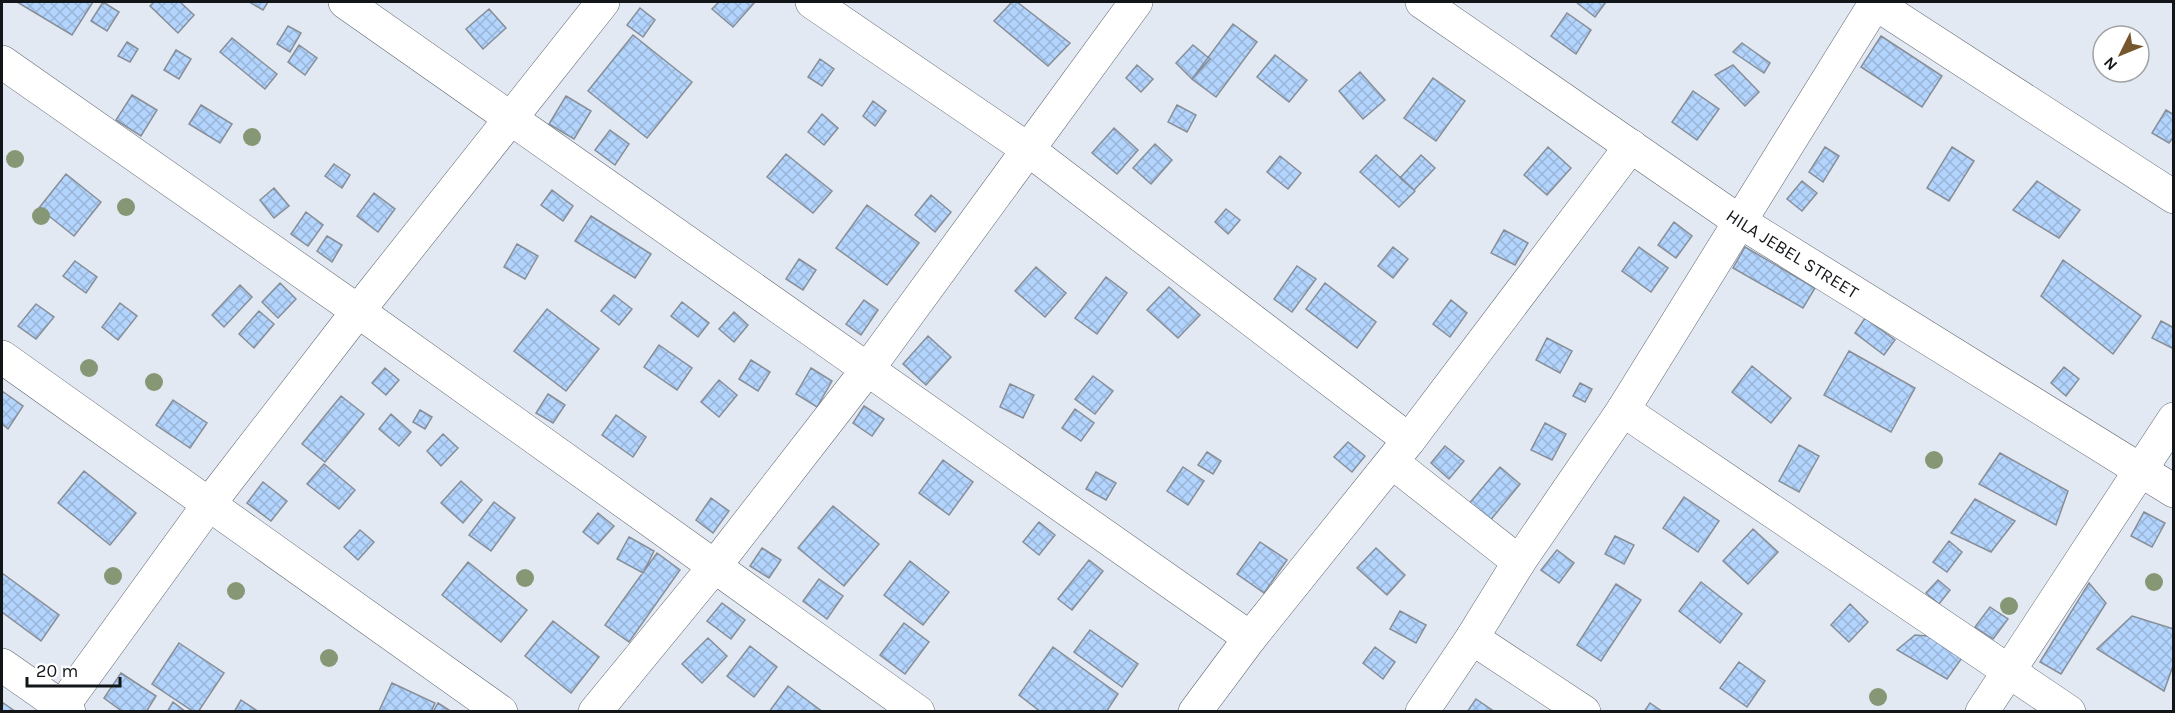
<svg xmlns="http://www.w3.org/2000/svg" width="2175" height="713" font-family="Karla,sans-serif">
  <defs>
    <pattern id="building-cross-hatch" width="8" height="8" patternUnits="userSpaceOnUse" patternTransform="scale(1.5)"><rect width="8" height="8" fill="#b3d4fd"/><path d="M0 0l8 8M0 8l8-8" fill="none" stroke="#99b5d8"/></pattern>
  </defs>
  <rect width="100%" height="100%" fill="#e2e9f3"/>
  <path fill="url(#building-cross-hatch)" stroke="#878e97" stroke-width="1.5" d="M 17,2 L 93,2 L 72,35 Z
    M 103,2 L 119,12 L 107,31 L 91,21 Z
    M 154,2 L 180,2 L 194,15 L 178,33 L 150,6 Z
    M 249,2 L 268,2 L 263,10 Z
    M 719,2 L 755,2 L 733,27 L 712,9 Z
    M 1012,2 L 1017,2 L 1070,43 L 1048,66 L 994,21 Z
    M 1576,2 L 1606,2 L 1595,17 Z
    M 640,8 L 655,20 L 643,37 L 627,25 Z
    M 489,9 L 506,28 L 483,49 L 466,29 Z
    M 1567,13 L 1591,30 L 1576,54 L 1551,36 Z
    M 1233,24 L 1257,42 L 1216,97 L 1192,79 Z
    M 288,26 L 301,33 L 290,52 L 277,44 Z
    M 633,35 L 692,82 L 647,138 L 588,91 Z
    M 1881,36 L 1942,76 L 1922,107 L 1861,67 Z
    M 232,38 L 277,74 L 265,89 L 220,52 Z
    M 127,42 L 138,49 L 130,62 L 118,56 Z
    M 1742,43 L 1770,63 L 1764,73 L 1733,52 Z
    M 299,45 L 317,58 L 305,75 L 288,62 Z
    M 1193,45 L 1210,59 L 1192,79 L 1176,63 Z
    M 176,50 L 191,59 L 179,79 L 164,70 Z
    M 1275,55 L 1307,80 L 1289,102 L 1257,77 Z
    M 820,59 L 834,69 L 822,86 L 808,77 Z
    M 1137,65 L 1153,79 L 1141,92 L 1126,78 Z
    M 1733,65 L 1759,92 L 1745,106 L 1715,75 Z
    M 1360,72 L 1385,100 L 1363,119 L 1339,91 Z
    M 1433,78 L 1465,101 L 1436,141 L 1404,118 Z
    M 1693,91 L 1719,109 L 1697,140 L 1672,122 Z
    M 132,95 L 157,110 L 141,136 L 116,120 Z
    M 566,96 L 591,111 L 574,139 L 549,124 Z
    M 873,101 L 886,111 L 875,126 L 863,116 Z
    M 201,105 L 232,124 L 220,143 L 189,124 Z
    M 1177,105 L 1196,115 L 1187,132 L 1168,122 Z
    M 2166,110 L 2174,115 L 2174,136 L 2169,143 L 2152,133 Z
    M 822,114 L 838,128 L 824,145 L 808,132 Z
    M 1114,128 L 1138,150 L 1117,174 L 1092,153 Z
    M 610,130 L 629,144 L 615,165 L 595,150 Z
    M 1155,144 L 1172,160 L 1151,184 L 1133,168 Z
    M 1548,147 L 1571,168 L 1547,195 L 1524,175 Z
    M 1825,147 L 1839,156 L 1823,182 L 1809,172 Z
    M 1952,147 L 1974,161 L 1949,201 L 1927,188 Z
    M 786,154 L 832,191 L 813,213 L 767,177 Z
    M 1376,155 L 1415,191 L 1399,207 L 1360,172 Z
    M 1421,155 L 1435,168 L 1414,190 L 1400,178 Z
    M 1280,156 L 1301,173 L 1288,189 L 1267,172 Z
    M 334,164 L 350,175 L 342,188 L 325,176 Z
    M 66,174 L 101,202 L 74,236 L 39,208 Z
    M 1802,181 L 1817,193 L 1802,211 L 1787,199 Z
    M 2037,181 L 2080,210 L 2059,238 L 2013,210 Z
    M 274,188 L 289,206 L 274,218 L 260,200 Z
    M 552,190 L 573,206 L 563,221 L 541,205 Z
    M 374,193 L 395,209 L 378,232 L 357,216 Z
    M 931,195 L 951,212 L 935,232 L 915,215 Z
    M 867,205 L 919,243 L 887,285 L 836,248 Z
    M 1226,209 L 1240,220 L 1228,234 L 1215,222 Z
    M 306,212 L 323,225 L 308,246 L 291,234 Z
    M 591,216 L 651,254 L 635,278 L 575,241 Z
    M 1674,222 L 1692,236 L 1676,258 L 1658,245 Z
    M 1504,230 L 1528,243 L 1515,265 L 1491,253 Z
    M 327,236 L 342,245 L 332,262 L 317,251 Z
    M 517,244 L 538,256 L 525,279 L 504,267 Z
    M 1393,247 L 1408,259 L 1393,278 L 1378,266 Z
    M 1639,247 L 1668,268 L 1651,292 L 1622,271 Z
    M 1745,247 L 1815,288 L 1803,308 L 1733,268 Z
    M 799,259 L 816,270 L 803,290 L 786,279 Z
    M 2063,260 L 2141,316 L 2113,354 L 2041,296 Z
    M 75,261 L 97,277 L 86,293 L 63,276 Z
    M 1297,266 L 1316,279 L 1292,312 L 1274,299 Z
    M 1036,267 L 1066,293 L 1045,317 L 1015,291 Z
    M 1106,277 L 1127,293 L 1097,334 L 1075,318 Z
    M 280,283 L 296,299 L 278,318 L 262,302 Z
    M 1325,283 L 1376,322 L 1357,348 L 1306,309 Z
    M 240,285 L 252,297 L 224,327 L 212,315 Z
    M 1169,287 L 1200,315 L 1178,338 L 1147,310 Z
    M 614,295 L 632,309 L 619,325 L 601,311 Z
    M 864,300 L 878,310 L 861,335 L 846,324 Z
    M 1451,300 L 1467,313 L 1450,337 L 1433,324 Z
    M 682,302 L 709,323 L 698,337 L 671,316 Z
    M 120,303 L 137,316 L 118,340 L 102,327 Z
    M 36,304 L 54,317 L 36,339 L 18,326 Z
    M 547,309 L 599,349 L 566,391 L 514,351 Z
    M 259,311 L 274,324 L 254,348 L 239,334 Z
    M 734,312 L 748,325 L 734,342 L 719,329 Z
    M 1865,318 L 1895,340 L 1884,355 L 1855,333 Z
    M 2161,321 L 2174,328 L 2174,349 L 2152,338 Z
    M 928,336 L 951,357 L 926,385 L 903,364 Z
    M 1547,338 L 1572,351 L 1560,373 L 1536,360 Z
    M 659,345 L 692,368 L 677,390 L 644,367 Z
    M 1849,351 L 1915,388 L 1891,432 L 1824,395 Z
    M 751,360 L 770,372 L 758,391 L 739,379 Z
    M 1752,366 L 1791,398 L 1771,423 L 1732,392 Z
    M 2064,367 L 2079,379 L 2066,396 L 2051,383 Z
    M 385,368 L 399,380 L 386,395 L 372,383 Z
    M 811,368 L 832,381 L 817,407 L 796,394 Z
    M 1093,376 L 1113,391 L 1095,414 L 1075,399 Z
    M 719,380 L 737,395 L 719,417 L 701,402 Z
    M 1580,383 L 1592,389 L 1585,402 L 1573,396 Z
    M 1010,384 L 1034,395 L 1023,418 L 1000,407 Z
    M 2,391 L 23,406 L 8,429 L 2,424 Z
    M 548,394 L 565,405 L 553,423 L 536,413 Z
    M 341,396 L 364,414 L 325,462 L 302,444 Z
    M 173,400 L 207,423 L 190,448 L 156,425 Z
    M 864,406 L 884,419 L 872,436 L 853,423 Z
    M 1075,409 L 1094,423 L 1081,441 L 1062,428 Z
    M 420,410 L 432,417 L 425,429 L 413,422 Z
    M 391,414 L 411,432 L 399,446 L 379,429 Z
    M 616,415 L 646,437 L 633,457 L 602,435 Z
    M 1545,423 L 1566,434 L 1552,460 L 1531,450 Z
    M 443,434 L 458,448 L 441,466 L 427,451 Z
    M 1348,442 L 1365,456 L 1352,472 L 1334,457 Z
    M 1799,445 L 1819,456 L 1799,492 L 1779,481 Z
    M 1445,446 L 1464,461 L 1449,479 L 1431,463 Z
    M 1207,452 L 1221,461 L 1213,474 L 1198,465 Z
    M 2000,453 L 2068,491 L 2056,525 L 1979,484 Z
    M 943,460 L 973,482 L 949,515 L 919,493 Z
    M 324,464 L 355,490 L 339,509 L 307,484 Z
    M 1183,467 L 1204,481 L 1188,505 L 1167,491 Z
    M 1500,467 L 1520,484 L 1489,522 L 1468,505 Z
    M 84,471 L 136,513 L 110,545 L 58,503 Z
    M 1096,472 L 1116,483 L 1106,500 L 1086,489 Z
    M 461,481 L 482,500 L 463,523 L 441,503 Z
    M 263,482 L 287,501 L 271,521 L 247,503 Z
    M 1684,497 L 1719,521 L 1698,552 L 1663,528 Z
    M 711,498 L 729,511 L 713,533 L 696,520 Z
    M 1975,499 L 2015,521 L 1991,552 L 1951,533 Z
    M 494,502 L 515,518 L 491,551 L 469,535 Z
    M 833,506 L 879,544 L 844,586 L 798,548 Z
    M 2144,512 L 2165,523 L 2152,547 L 2131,536 Z
    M 598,513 L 614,526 L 598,544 L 583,532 Z
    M 1039,522 L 1055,535 L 1039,555 L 1023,542 Z
    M 1753,529 L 1778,552 L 1748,584 L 1723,561 Z
    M 360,530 L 374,542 L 358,560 L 344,547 Z
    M 1615,536 L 1634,545 L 1624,564 L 1605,554 Z
    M 629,537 L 654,551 L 643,573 L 617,559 Z
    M 1949,541 L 1962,552 L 1947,572 L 1933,562 Z
    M 1260,542 L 1287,560 L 1264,593 L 1237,574 Z
    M 762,548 L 781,560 L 769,578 L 750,566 Z
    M 1376,548 L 1405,575 L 1387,595 L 1357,568 Z
    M 1557,550 L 1574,563 L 1559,583 L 1541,570 Z
    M 657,553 L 680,570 L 629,642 L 605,625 Z
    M 1089,560 L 1103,571 L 1072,610 L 1058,599 Z
    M 910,561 L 949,592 L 923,625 L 884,595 Z
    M 468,562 L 527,610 L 501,642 L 442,595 Z
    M 2,573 L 59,615 L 41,641 L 2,612 Z
    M 819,579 L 843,596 L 827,619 L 803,601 Z
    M 1938,580 L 1950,590 L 1939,604 L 1926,593 Z
    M 1701,582 L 1742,614 L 1720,643 L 1679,611 Z
    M 2089,583 L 2106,603 L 2061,674 L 2040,662 Z
    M 1616,584 L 1641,600 L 1601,661 L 1577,645 Z
    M 722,603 L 745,620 L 731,639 L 707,621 Z
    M 1850,604 L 1868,622 L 1849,642 L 1831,625 Z
    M 1990,607 L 2008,619 L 1993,639 L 1975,627 Z
    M 1400,611 L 1426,625 L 1416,643 L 1390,629 Z
    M 2132,616 L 2174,629 L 2174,663 L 2164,691 L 2097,649 Z
    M 553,621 L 599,657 L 571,693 L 525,656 Z
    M 904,623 L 929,642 L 905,674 L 880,655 Z
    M 1090,630 L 1138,664 L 1122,687 L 1074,652 Z
    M 1915,635 L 1939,637 L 1964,655 L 1947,679 L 1897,650 Z
    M 708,638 L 727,656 L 702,683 L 682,664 Z
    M 179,643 L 224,673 L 198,712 L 194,712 L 152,684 Z
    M 750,646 L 777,667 L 754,697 L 727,676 Z
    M 1053,647 L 1118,694 L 1106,712 L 1041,712 L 1019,695 Z
    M 1375,647 L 1395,662 L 1383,679 L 1363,663 Z
    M 1739,662 L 1765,681 L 1747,707 L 1720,688 Z
    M 121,673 L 156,696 L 146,712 L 123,712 L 104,698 Z
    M 392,683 L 435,703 L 431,712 L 379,711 Z
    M 788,686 L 823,712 L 769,712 Z
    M 1476,699 L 1495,712 L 1467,712 Z
    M 241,700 L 259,712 L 234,712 Z
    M 2,702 L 16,712 L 2,712 Z
    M 173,702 L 186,712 L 167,712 Z
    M 438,703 L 452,712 L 433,712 Z
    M 1650,703 L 1663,712 L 1644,712 Z"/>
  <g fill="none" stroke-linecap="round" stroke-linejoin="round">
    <defs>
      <g id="street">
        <path d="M 345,2 L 1250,638"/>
        <path d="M 812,2 L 1029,150 L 1409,440"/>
        <path id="s1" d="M 1422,2 L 1739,221 L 2174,491"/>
        <path d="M 1873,2 L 2174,197"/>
        <path d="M 2,62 L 358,311 L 918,712"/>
        <path d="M 2,357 L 501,712"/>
        <path d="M 1623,410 L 2069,712"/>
        <path d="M 1392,462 L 1519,562"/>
        <path d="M 1472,638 L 1584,712"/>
        <path d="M 62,707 L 209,504 L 358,311 L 603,2"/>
        <path d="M 595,712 L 714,567 L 867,370 L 1136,2"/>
        <path d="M 1195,712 L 1250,638 L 1409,440 L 1631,146"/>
        <path d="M 1422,712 L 1472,638 L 1519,562 L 1623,410 L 1876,2"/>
        <path d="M 1982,712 L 2174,419"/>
      </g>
      <path id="primary" d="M 2,665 L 69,712"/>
    </defs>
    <use href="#street" stroke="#636972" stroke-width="34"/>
    <use href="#primary" stroke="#636972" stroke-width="34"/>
    <use href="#street" stroke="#fff" stroke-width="33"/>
    <use href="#primary" stroke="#fff" stroke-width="33"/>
  </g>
  <g fill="#869776">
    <circle cx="252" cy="137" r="9"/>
    <circle cx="15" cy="159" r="9"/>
    <circle cx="126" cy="207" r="9"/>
    <circle cx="41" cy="216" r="9"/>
    <circle cx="89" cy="368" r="9"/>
    <circle cx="154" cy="382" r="9"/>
    <circle cx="1934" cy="460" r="9"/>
    <circle cx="113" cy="576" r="9"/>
    <circle cx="525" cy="578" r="9"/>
    <circle cx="2154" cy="582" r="9"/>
    <circle cx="236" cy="591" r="9"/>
    <circle cx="2009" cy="606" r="9"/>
    <circle cx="329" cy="658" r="9"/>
    <circle cx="1878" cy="697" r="9"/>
  </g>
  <g text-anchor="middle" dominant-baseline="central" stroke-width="4.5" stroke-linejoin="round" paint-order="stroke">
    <g font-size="18" fill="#131619" stroke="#fff">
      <text stroke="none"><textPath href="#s1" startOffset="448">HILA JEBEL STREET</textPath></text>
    </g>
  </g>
  <rect width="2175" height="713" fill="none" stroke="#131619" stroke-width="6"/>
  <g transform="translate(2121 54) rotate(227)"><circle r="28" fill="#ffffff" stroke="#a1a2a3" stroke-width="1.5"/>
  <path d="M0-4.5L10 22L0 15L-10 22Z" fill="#76562c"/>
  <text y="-9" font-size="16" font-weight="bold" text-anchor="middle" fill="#131619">N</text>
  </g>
  <path d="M27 677v9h93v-9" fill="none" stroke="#131619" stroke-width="3"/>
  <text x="36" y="677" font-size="18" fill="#131619" stroke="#ffffff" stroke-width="4.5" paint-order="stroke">20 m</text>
</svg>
